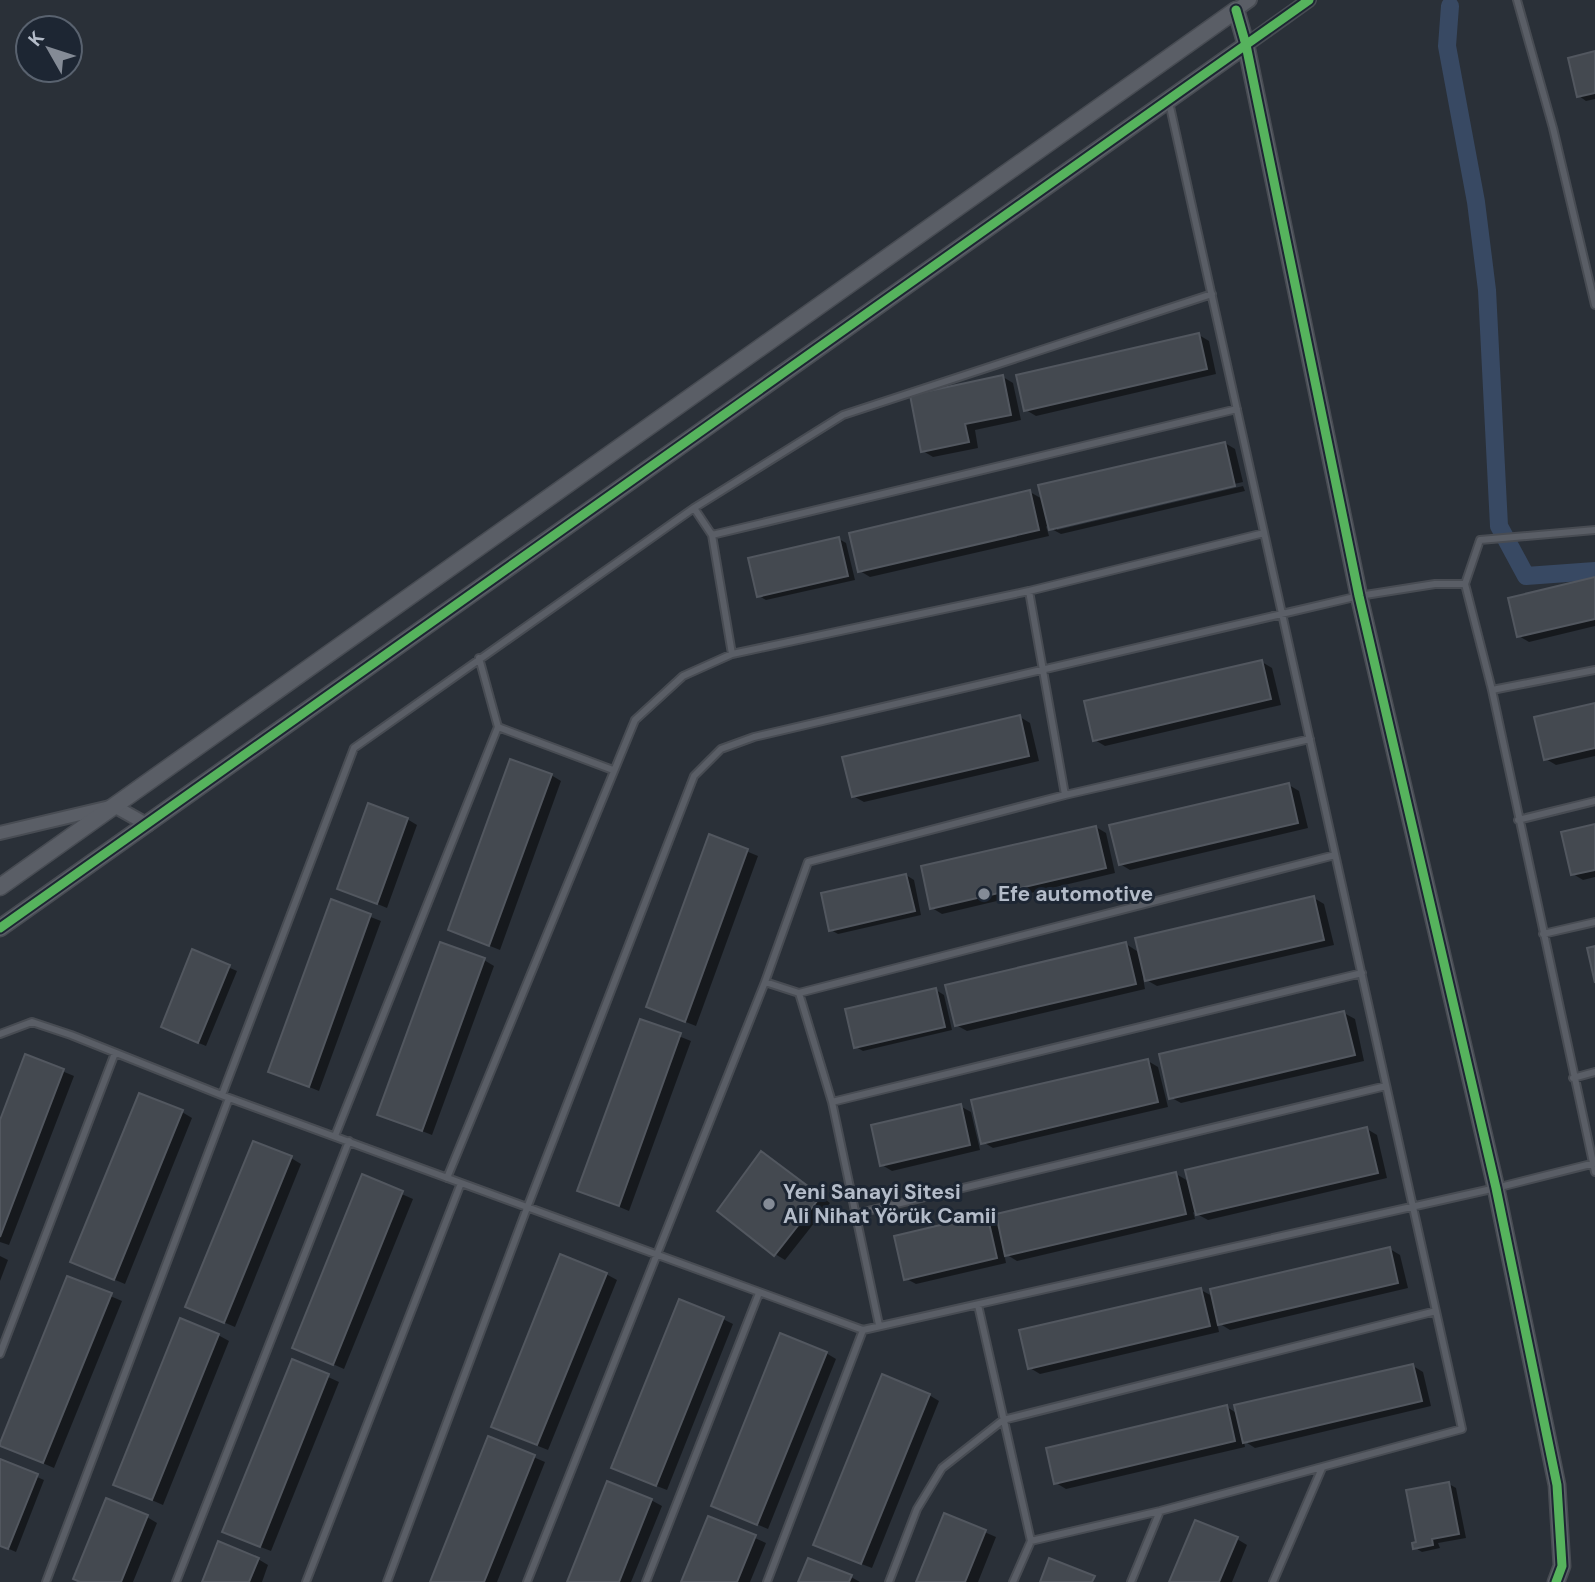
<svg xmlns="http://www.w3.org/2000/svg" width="1595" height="1582" font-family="'DM Sans',sans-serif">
  <rect width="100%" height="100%" fill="#2a3038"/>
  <path fill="#0007" d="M 1595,53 L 1595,99 L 1586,101 L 1579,96 Z
    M 1199,335 L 1209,341 L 1216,374 L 1036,416 L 1026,410 Z
    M 1003,377 L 1013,383 L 1021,420 L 975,430 L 978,448 L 933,457 L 923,451 Z
    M 1225,443 L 1235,449 L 1243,482 L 1057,526 L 1057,530 L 1243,486 L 1245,491 L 1061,534 L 1046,526 L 1049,536 L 870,577 L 860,571 L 1030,492 L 1044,500 Z
    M 839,539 L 846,543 L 855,580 L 766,600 L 759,596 Z
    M 1595,579 L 1595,626 L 1529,642 L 1519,636 Z
    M 1262,662 L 1272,668 L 1281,705 L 1105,746 L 1095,740 Z
    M 1595,704 L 1595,756 L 1556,765 L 1546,759 Z
    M 1020,717 L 1030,723 L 1039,761 L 864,802 L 853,796 Z
    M 551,775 L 561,781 L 500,950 L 450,930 Z
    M 1289,785 L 1299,791 L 1308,828 L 1130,870 L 1120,864 Z
    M 407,819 L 417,825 L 387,908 L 339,888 Z
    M 1595,826 L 1595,877 L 1583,880 L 1573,874 Z
    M 1096,827 L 1106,833 L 1115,873 L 942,914 L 932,908 Z
    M 710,836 L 758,856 L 696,1026 L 648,1007 Z
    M 906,875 L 914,880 L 921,915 L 838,934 L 831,930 Z
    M 1314,898 L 1324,904 L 1334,945 L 1157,986 L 1143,978 L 1145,989 L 967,1031 L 956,1025 L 1126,944 L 1140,953 Z
    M 332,902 L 381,921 L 319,1091 L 270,1071 Z
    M 193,952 L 237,971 L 206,1046 L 170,1031 Z
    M 484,960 L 494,966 L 432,1135 L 379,1114 Z
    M 936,990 L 944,995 L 952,1030 L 863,1051 L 856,1047 Z
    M 1344,1013 L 1355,1019 L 1364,1061 L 1181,1103 L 1170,1097 Z
    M 641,1021 L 691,1041 L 629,1211 L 579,1190 Z
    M 26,1056 L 74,1076 L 9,1245 L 0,1242 L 0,1125 Z
    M 1148,1061 L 1158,1067 L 1168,1107 L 993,1148 L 983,1142 Z
    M 960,1106 L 971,1112 L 980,1150 L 892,1171 L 882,1165 Z
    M 182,1112 L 192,1118 L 125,1284 L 72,1262 Z
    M 1367,1129 L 1377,1135 L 1387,1178 L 1208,1220 L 1193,1212 L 1195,1219 L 1017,1261 L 1004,1253 L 1006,1263 L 916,1284 L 905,1278 L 987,1216 L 999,1224 L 1176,1174 L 1190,1182 Z
    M 291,1158 L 301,1164 L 235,1327 L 188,1307 Z
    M 772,1159 L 830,1203 L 785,1260 L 775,1254 Z
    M 363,1177 L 413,1199 L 344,1369 L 294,1347 Z
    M 1390,1249 L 1400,1255 L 1408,1288 L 1230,1330 L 1217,1322 L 1219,1332 L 1040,1374 L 1030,1368 L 1201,1290 L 1214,1297 Z
    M 0,1256 L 8,1260 L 0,1281 Z
    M 606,1274 L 617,1280 L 548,1450 L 503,1432 Z
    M 68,1278 L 122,1301 L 54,1468 L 1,1445 Z
    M 723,1319 L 733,1324 L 667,1490 L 623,1473 Z
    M 218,1335 L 229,1341 L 163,1505 L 115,1484 Z
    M 826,1353 L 836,1359 L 768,1529 L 713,1506 Z
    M 293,1361 L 339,1382 L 271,1551 L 234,1537 Z
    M 1413,1366 L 1423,1372 L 1431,1406 L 1255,1448 L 1244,1441 L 1245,1447 L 1066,1489 L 1056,1483 L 1227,1407 L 1238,1414 Z
    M 929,1395 L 939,1401 L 872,1568 L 825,1550 Z
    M 489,1438 L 545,1462 L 497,1582 L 431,1582 Z
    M 0,1461 L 44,1480 L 16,1552 L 0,1545 Z
    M 1449,1484 L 1456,1488 L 1466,1538 L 1438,1543 L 1440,1548 L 1422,1552 L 1414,1547 Z
    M 651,1500 L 662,1506 L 631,1582 L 568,1582 Z
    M 945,1515 L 996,1537 L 978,1582 L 918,1582 Z
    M 147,1517 L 157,1523 L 133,1582 L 82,1582 Z
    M 709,1518 L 766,1543 L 750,1582 L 683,1582 Z
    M 1237,1539 L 1247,1545 L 1232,1582 L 1171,1582 Z
    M 258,1559 L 268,1565 L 262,1582 L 204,1582 Z
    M 851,1577 L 860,1582 L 800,1582 Z"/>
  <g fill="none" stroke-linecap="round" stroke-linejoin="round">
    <path stroke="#384963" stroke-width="18" d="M 1450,6 L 1447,46 L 1476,202 L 1487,290 L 1499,526 L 1526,576 L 1595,571"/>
  </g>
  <path fill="#444950" stroke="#52575f" stroke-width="2" d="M 1595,51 L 1595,93 L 1577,97 L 1568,58 Z
    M 1199,333 L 1207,369 L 1024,411 L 1016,375 Z
    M 1003,375 L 1011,415 L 965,424 L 969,442 L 921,452 L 910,395 Z
    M 1225,442 L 1235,486 L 1049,530 L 1038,485 Z
    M 1030,490 L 1039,530 L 858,572 L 849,533 Z
    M 839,537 L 848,576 L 757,597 L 748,558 Z
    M 1595,577 L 1595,619 L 1517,637 L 1508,598 Z
    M 1262,660 L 1271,699 L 1093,741 L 1084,701 Z
    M 1595,703 L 1595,748 L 1544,760 L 1534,717 Z
    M 1020,715 L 1029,756 L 852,797 L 842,757 Z
    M 510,759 L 552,774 L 489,946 L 448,930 Z
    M 1289,783 L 1298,823 L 1119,865 L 1109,825 Z
    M 368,803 L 408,818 L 377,904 L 337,889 Z
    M 1595,824 L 1595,870 L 1571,875 L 1561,832 Z
    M 1096,826 L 1106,868 L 930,909 L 921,866 Z
    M 709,834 L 748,849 L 685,1022 L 646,1007 Z
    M 906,874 L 915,911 L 829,931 L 821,893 Z
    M 1314,896 L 1324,940 L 1145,981 L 1135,938 Z
    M 331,899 L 371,914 L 309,1087 L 268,1072 Z
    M 440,942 L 485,958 L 422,1131 L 377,1115 Z
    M 1126,942 L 1136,984 L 955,1026 L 945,985 Z
    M 1595,946 L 1595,983 L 1587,948 Z
    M 192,949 L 230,965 L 198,1043 L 161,1027 Z
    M 936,988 L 945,1027 L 854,1048 L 845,1009 Z
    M 1344,1011 L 1355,1055 L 1169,1099 L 1159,1054 Z
    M 640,1019 L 681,1033 L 619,1206 L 577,1191 Z
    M 25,1054 L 64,1069 L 0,1237 L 0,1120 Z
    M 1148,1059 L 1158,1102 L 981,1144 L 971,1100 Z
    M 139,1093 L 183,1110 L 114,1280 L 70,1262 Z
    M 961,1104 L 970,1145 L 880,1166 L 871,1125 Z
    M 1367,1127 L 1378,1173 L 1196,1215 L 1185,1170 Z
    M 253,1141 L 292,1156 L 224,1323 L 185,1307 Z
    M 761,1151 L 821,1196 L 774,1256 L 717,1211 Z
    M 1176,1172 L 1186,1214 L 1005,1256 L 996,1214 Z
    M 362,1174 L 403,1191 L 333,1365 L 292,1348 Z
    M 987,1214 L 997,1258 L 904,1280 L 894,1236 Z
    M 1390,1247 L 1398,1283 L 1218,1325 L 1210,1289 Z
    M 560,1254 L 607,1273 L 537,1445 L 491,1427 Z
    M 67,1276 L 112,1293 L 43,1463 L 0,1446 L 0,1443 Z
    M 1201,1288 L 1210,1326 L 1028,1369 L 1019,1330 Z
    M 679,1299 L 724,1317 L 656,1486 L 611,1468 Z
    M 180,1318 L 219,1334 L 152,1500 L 113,1485 Z
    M 780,1333 L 827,1352 L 757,1525 L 711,1506 Z
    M 292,1359 L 329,1374 L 260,1547 L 222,1532 Z
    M 1413,1364 L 1422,1401 L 1243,1443 L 1234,1405 Z
    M 882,1374 L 930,1394 L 861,1564 L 813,1545 Z
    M 1227,1405 L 1235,1441 L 1054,1484 L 1046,1448 Z
    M 488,1436 L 535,1455 L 484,1582 L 430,1582 Z
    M 0,1459 L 38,1474 L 8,1549 L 0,1546 Z
    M 607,1481 L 652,1499 L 619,1582 L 567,1582 Z
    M 1449,1482 L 1459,1534 L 1432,1539 L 1433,1545 L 1413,1549 L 1412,1543 L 1416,1542 L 1406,1490 Z
    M 106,1498 L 148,1515 L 121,1582 L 80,1582 L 73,1579 Z
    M 944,1513 L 986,1530 L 965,1582 L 916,1582 Z
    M 708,1516 L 756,1535 L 737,1582 L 681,1582 Z
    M 1195,1520 L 1238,1537 L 1219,1582 L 1169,1582 Z
    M 218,1541 L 259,1558 L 249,1582 L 202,1582 Z
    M 808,1558 L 852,1575 L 849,1582 L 798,1582 Z
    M 1049,1558 L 1095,1576 L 1092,1582 L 1040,1582 Z"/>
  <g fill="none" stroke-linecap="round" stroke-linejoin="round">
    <defs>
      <path id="service" d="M 1517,0 L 1553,128 L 1595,305
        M 694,508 L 712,535 L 732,654
        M 1595,530 L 1480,540 L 1465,584 L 1492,690 L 1595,1172
        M 712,535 L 1237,409
        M 1029,591 L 1065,795
        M 1492,690 L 1595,670
        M 498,727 L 613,770
        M 1518,820 L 1595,801
        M 1543,934 L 1595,922
        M 765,982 L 799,993 L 832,1102 L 879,1325
        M 799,993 L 1335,855
        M 0,1034 L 32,1022 L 71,1035 L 229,1098 L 863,1330 L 1496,1188 L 1595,1163
        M 1573,1078 L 1595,1072
        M 222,1095 L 354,748 L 694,508 L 843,415 L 1212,294
        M 832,1102 L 1362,973
        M 335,1136 L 498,727 L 479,658
        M 447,1178 L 635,720 L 683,676 L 732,654 L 1029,591 L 1264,533
        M 855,1214 L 1386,1086
        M 978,1305 L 1031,1541 L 1160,1511 L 1462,1429 L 1169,102
        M 0,1354 L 115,1053
        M 46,1582 L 229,1098
        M 176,1582 L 349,1141
        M 306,1582 L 461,1183
        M 387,1582 L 527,1208 L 694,776 L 721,749 L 754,737 L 1359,596 L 1435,584 L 1465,584
        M 527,1582 L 765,982 L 808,862 L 1065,795 L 1310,739
        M 646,1582 L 759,1293
        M 767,1582 L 863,1330
        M 889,1582 L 917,1509 L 942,1468 L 1003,1420 L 1436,1311
        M 1013,1582 L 1031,1541
        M 1131,1582 L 1160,1511
        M 1273,1582 L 1322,1468"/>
      <path id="minor" d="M 1236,10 L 1250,0
        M 1246,45 L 1309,0
        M 0,833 L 114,806 L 148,825"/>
      <path id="tertiary" d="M 0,887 L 1236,10 L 1246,45 L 1359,596 L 1496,1188 L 1557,1485 L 1562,1566 L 1556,1582
        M 0,928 L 1246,45"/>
    </defs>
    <use href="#service" stroke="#484c53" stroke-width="10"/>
    <use href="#minor" stroke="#484c53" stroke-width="16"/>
    <use href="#tertiary" stroke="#484c53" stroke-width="19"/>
    <use href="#service" stroke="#5a5e66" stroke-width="6"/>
    <use href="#minor" stroke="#5a5e66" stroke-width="12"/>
    <use href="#tertiary" stroke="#5a5e66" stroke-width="16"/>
    <defs>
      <path id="cycleway" d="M 1236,10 L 1246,45 L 1359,596 L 1496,1188 L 1557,1485 L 1562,1566 L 1556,1582
        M 0,928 L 1309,0"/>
    </defs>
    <use href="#cycleway" stroke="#1d2633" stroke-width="13"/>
    <use href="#cycleway" stroke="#56b35d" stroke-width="9"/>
  </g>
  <g fill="#848b96" stroke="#1d2633" stroke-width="2.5">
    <circle cx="984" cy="894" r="7"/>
    <circle cx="769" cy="1204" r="7"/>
  </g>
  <g text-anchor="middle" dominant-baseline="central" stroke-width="6" stroke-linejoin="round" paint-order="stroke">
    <g font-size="21" font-weight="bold" fill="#b4bcc9" stroke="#1d2633" text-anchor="start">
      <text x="998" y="894">Efe automotive</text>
      <text x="783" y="1192">Yeni Sanayi Sitesi<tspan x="783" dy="24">Ali Nihat Yörük Camii</tspan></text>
    </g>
  </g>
  <g transform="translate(49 49) rotate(309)"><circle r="33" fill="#1d2633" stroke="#59626f" stroke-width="2"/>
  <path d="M0-5L12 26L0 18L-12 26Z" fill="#848b96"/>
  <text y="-10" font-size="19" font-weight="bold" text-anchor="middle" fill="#b4bcc9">K</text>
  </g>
</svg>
